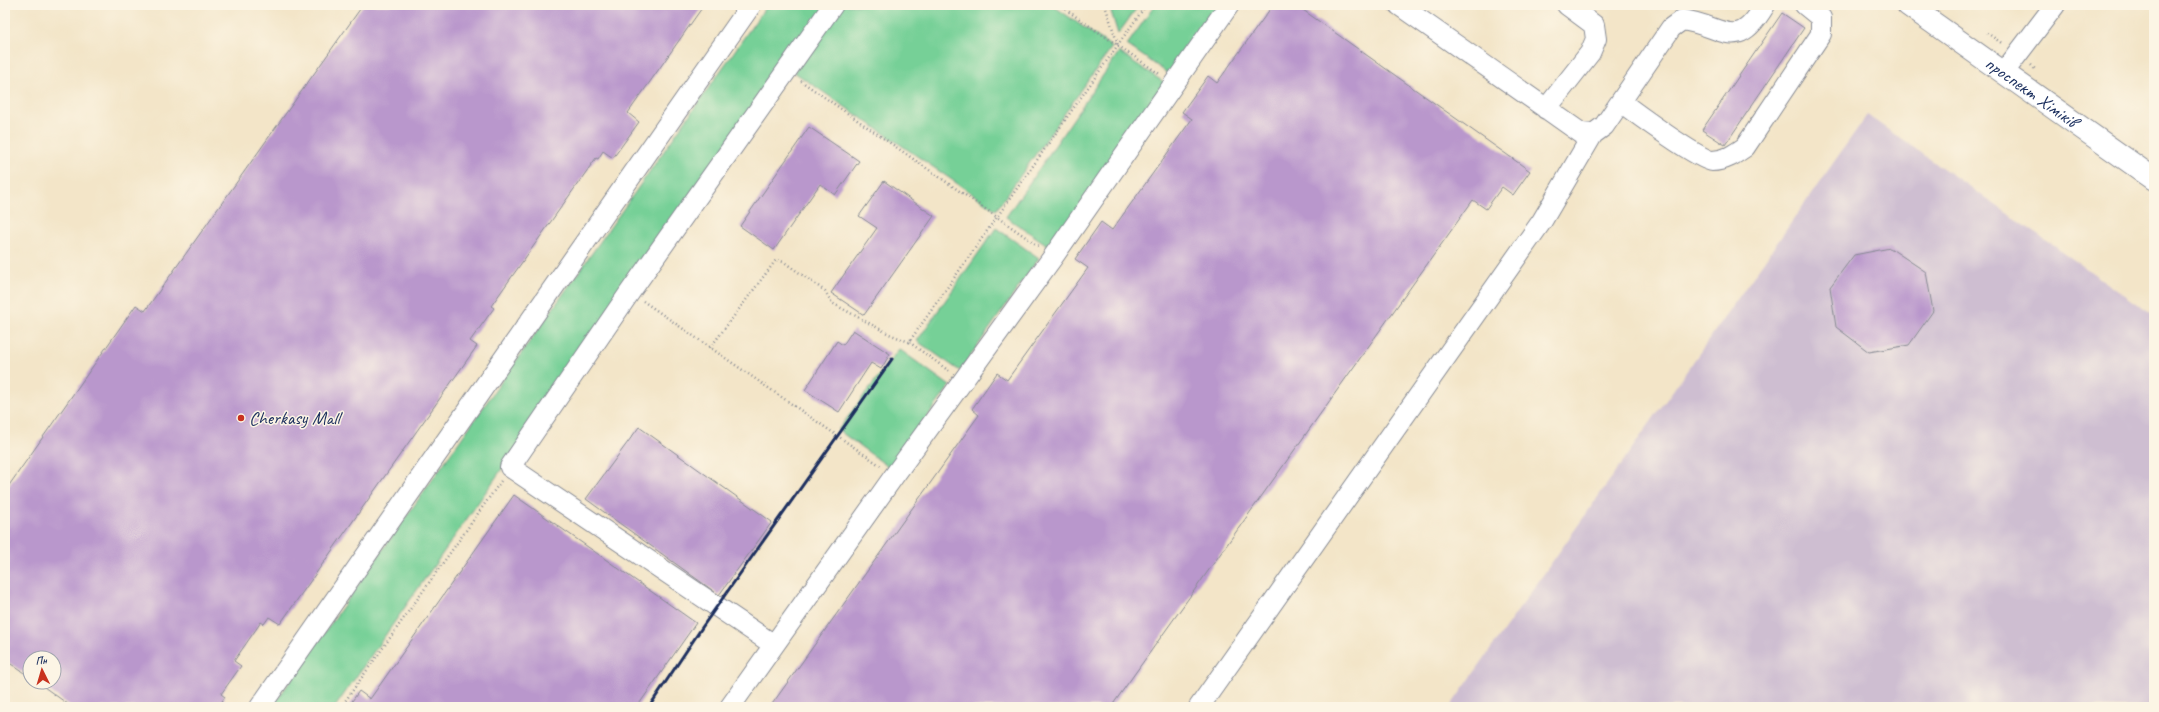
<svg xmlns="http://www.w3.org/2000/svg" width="2159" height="712" font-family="Caveat,sans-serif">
  <rect width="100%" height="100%" fill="#fcf5e5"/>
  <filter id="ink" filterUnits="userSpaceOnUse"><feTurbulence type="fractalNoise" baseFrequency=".025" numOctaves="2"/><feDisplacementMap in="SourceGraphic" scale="8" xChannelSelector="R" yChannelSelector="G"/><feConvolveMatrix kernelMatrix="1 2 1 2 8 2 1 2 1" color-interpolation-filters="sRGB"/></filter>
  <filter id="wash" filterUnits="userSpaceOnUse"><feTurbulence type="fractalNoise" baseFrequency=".012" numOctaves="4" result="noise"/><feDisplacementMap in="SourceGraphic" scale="16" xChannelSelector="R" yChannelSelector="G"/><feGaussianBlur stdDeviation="0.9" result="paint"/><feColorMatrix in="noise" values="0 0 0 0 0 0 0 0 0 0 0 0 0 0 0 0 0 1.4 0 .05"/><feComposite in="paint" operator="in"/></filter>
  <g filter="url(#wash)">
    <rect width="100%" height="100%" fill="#f3e5c8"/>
    <path fill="#cebed1" d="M 1867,115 L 2154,316 L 2154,707 L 1450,707 Z"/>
    <path fill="#76d097" stroke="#48807a" d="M 767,5 L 827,5 L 335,707 L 272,707 Z
      M 841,5 L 1052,5 L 1112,47 L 996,210 L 794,72 Z
      M 1109,5 L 1139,5 L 1118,34 Z
      M 1155,5 L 1220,5 L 1172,76 L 1127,45 Z
      M 1119,52 L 1165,83 L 1052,248 L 1006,217 Z
      M 996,228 L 1039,258 L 960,371 L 917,341 Z
      M 899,349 L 950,386 L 890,468 L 838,430 Z"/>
    <g id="blocks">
      <path fill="#b997cc" d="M 363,5 L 704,5 L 628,113 L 639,122 L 613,158 L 603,151 L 598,159 L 596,158 L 491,306 L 494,308 L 470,341 L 477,346 L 280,624 L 269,617 L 264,624 L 261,622 L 234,661 L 241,666 L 221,694 L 225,697 L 218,707 L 72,707 L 37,682 L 54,682 L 54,658 L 30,658 L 30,677 L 5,660 L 5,491 L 136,305 L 145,311 Z
        M 1273,5 L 1296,5 L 1530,171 L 1513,195 L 1502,187 L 1486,209 L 1473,200 L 1111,707 L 770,707 L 979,415 L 972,409 L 997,373 L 1007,380 L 1088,268 L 1075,259 L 1101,222 L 1112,230 L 1192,119 L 1182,112 L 1208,76 L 1217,83 Z
        M 1782,13 L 1804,28 L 1725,145 L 1702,130 Z
        M 809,127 L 859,161 L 835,195 L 820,184 L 774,250 L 740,226 Z
        M 884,181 L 934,216 L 864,315 L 831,293 L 877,228 L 859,216 Z
        M 1890,248 L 1926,272 L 1933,311 L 1909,345 L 1869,352 L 1836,327 L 1830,287 L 1854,255 Z
        M 853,330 L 890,354 L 881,369 L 871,363 L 839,412 L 805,390 L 837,341 L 843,345 Z
        M 639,427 L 772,522 L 719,595 L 586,499 Z
        M 514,495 L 696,623 L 637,707 L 348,707 L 359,691 L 370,699 Z"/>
    </g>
  </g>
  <g filter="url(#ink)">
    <use href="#blocks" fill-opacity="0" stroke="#878a93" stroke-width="1"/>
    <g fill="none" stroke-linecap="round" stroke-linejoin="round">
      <defs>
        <path id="minor" d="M 1399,5 L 1581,133 L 1593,134 L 1604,126 L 1671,28 L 1682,20 C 1723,25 1736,55 1765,5
          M 2004,72 L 2055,5
          M 1621,102 C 1634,112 1701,161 1712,161 C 1725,161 1735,154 1745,147 L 1821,34 L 1821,18 L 1805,5
          M 1546,109 L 1590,53 L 1596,39 L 1594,25 L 1567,5
          M 774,645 L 510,467 L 630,292 L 833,5
          M 260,707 L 751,5
          M 730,707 L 894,476 L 1053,257 L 1229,5
          M 1199,707 L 1542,221 L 1593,134"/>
        <g id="major">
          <path id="s1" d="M 1908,5 L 2154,179"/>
        </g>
      </defs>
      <use href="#minor" stroke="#878a93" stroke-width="22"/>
      <use href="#major" stroke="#878a93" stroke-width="24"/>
      <path stroke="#878a93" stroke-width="2.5" stroke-dasharray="1 3" stroke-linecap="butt" d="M 1059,5 L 1161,75
        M 1105,5 L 1118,45
        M 1987,33 L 2003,44
        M 2031,65 L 2036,70
        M 801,81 L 1040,247
        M 643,301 L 881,466
        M 710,348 L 776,260 L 784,262 L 825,291 L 832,303 L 889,334 L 909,342
        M 949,371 L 909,342 L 1146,5
        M 341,707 L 501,481"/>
      <use href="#minor" stroke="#fff" stroke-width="20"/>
      <use href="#major" stroke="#fff" stroke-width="22"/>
      <path stroke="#1b2f5e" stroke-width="3" d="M 649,707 L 703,626 L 892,359"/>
    </g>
  </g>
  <circle fill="#c8321e" stroke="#fcf5e5" stroke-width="1.5" cx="241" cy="418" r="4"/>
  <g text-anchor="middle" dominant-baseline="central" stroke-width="3" stroke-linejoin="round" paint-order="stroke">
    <g font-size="19" fill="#1b2f5e" stroke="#fcf5e5">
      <text stroke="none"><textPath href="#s1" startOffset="151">проспект Хіміків</textPath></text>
    </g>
    <g font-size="19" fill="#1b2f5e" stroke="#fcf5e5" text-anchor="start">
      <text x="249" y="418">Cherkasy Mall</text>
    </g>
  </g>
  <rect width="2159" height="712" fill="none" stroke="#fcf5e5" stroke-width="20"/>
  <g transform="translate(42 670) rotate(355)"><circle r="19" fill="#fcf5e5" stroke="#a2a6af"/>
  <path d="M0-3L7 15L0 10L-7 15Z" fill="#c8321e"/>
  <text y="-6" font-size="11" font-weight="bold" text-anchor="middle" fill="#1b2f5e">Пн</text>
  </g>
</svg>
